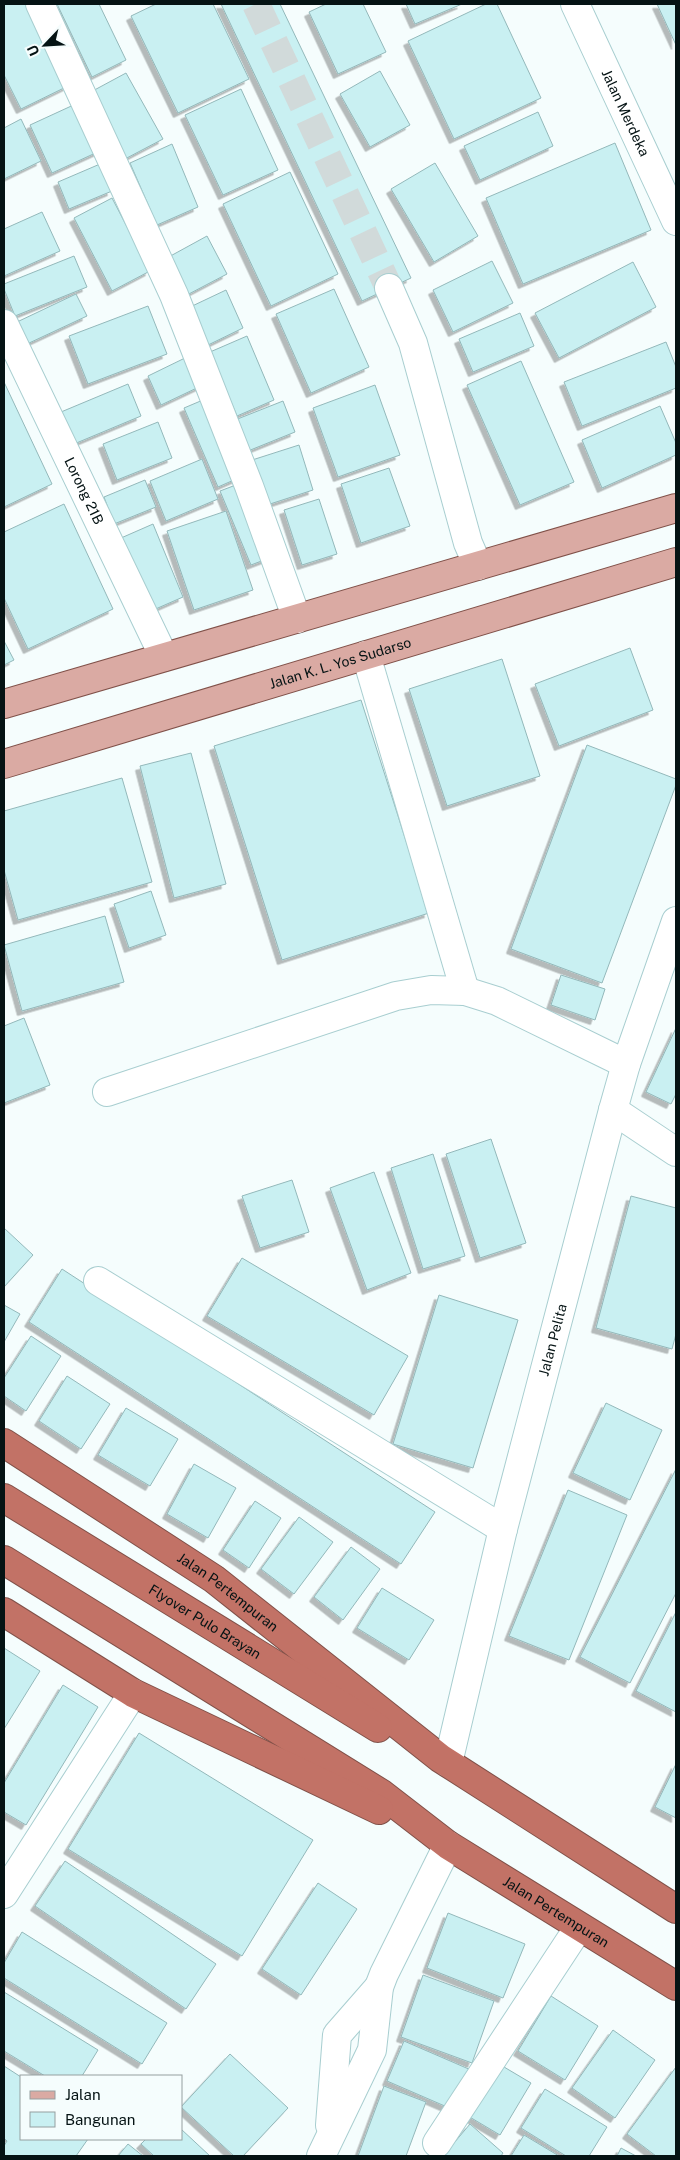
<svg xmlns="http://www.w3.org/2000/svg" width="680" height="2160" font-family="'Public Sans',sans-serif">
  <defs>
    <filter id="shadow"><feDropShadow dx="-4.5" dy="4.5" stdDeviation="0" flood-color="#0004"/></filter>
  </defs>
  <rect width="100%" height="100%" fill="#f5fdfd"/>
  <path fill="#c9f0f2" stroke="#93b8ba" filter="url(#shadow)" d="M 4,4 L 26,4 L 68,86 L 21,109 L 4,75 Z
    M 57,4 L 99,4 L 126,60 L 92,77 Z
    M 156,4 L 213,4 L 249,79 L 178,113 L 131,16 Z
    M 221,4 L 280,4 L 411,278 L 362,301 Z
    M 326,4 L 363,4 L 386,52 L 338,74 L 309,12 Z
    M 406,4 L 462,4 L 415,24 Z
    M 486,4 L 497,4 L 541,98 L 454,139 L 408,41 Z
    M 657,4 L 676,4 L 676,45 Z
    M 380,71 L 410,125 L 370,147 L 340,94 Z
    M 126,73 L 163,139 L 123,160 L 87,94 Z
    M 241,89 L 278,170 L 223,195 L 185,115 Z
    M 80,102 L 102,150 L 52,173 L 30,125 Z
    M 538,112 L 553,146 L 480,180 L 464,146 Z
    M 21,119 L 41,161 L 4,179 L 4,128 Z
    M 615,143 L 651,230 L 523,284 L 486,198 Z
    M 172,144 L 198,207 L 157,225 L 130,163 Z
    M 435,163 L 478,236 L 434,262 L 391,189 Z
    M 100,164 L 112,191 L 69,209 L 58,182 Z
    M 290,172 L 338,274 L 271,306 L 223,204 Z
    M 112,198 L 150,271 L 112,291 L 74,218 Z
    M 42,212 L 60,251 L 4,276 L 4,229 Z
    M 207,236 L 227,274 L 185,296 L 165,259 Z
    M 74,256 L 87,287 L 15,316 L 4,289 L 4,284 Z
    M 492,261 L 513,303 L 453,332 L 433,290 Z
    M 633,262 L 656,307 L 559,358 L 535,313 Z
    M 334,289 L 369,367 L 311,393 L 276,314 Z
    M 226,290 L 243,328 L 206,346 L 188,308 Z
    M 76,294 L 87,316 L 27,344 L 17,322 Z
    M 148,306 L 167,354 L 88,384 L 69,336 Z
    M 520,313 L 534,346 L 473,372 L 459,339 Z
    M 247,336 L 274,400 L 237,416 L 210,352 Z
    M 666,342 L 676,367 L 676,388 L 582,426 L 564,382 Z
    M 187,357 L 201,386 L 161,405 L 148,376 Z
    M 521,361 L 574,482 L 520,505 L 467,385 Z
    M 4,382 L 52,484 L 4,507 Z
    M 128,384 L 141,416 L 74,444 L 61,412 Z
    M 375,385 L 400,455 L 338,477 L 313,408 Z
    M 210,397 L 243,476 L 218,487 L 184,408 Z
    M 283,401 L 295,432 L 248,451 L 235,420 Z
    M 660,406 L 676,443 L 676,455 L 602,488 L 582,440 Z
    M 158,422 L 172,458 L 117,480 L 103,444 Z
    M 299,445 L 313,490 L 264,506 L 249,461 Z
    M 202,459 L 218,499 L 166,521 L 150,481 Z
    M 389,468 L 410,526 L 361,543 L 341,484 Z
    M 145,480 L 156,507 L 114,524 L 104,497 Z
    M 241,483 L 272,557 L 251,565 L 220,491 Z
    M 319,499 L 337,554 L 302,565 L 284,510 Z
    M 64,504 L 113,609 L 28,649 L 4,598 L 4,532 Z
    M 226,511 L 253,590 L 194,610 L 167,531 Z
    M 153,524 L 183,597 L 151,611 L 121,538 Z
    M 4,641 L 14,660 L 4,665 Z
    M 630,648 L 653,710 L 559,746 L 535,684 Z
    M 502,659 L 540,776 L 447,806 L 409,689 Z
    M 361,700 L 429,913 L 282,960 L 214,746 Z
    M 587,745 L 676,779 L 676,785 L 602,983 L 511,949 Z
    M 191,753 L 226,884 L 174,898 L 140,766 Z
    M 122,778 L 152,882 L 18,920 L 4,870 L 4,811 Z
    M 151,891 L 166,935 L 129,948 L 114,904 Z
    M 105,916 L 124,982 L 22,1011 L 4,945 Z
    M 561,975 L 605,989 L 595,1020 L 551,1005 Z
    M 24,1018 L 50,1085 L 4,1103 L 4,1026 Z
    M 676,1028 L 676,1094 L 671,1104 L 646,1092 Z
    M 491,1139 L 526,1243 L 480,1258 L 446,1154 Z
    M 433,1154 L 465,1256 L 423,1269 L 391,1168 Z
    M 374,1172 L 411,1273 L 367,1290 L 330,1188 Z
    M 292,1180 L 309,1232 L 260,1248 L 242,1196 Z
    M 631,1196 L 676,1208 L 676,1334 L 672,1349 L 596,1328 Z
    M 4,1228 L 33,1255 L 4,1287 Z
    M 242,1258 L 408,1356 L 374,1415 L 207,1316 Z
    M 62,1269 L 435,1512 L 401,1564 L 29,1322 Z
    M 439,1295 L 518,1320 L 473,1468 L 393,1444 Z
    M 4,1305 L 20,1314 L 4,1342 Z
    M 31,1336 L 61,1356 L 26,1411 L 4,1396 L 4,1378 Z
    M 67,1376 L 110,1404 L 81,1449 L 39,1421 Z
    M 606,1403 L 662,1430 L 630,1500 L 573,1473 Z
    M 126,1408 L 178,1439 L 150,1486 L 98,1455 Z
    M 194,1464 L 236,1488 L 208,1538 L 167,1514 Z
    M 676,1469 L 676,1593 L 630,1683 L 580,1657 Z
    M 568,1490 L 627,1515 L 569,1660 L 509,1636 Z
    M 255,1501 L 281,1518 L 249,1568 L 223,1550 Z
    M 299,1517 L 333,1542 L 294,1594 L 261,1569 Z
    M 351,1547 L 380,1569 L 343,1620 L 314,1597 Z
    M 382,1588 L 434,1620 L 409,1660 L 357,1628 Z
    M 676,1612 L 676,1712 L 636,1691 Z
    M 4,1648 L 40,1671 L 4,1729 Z
    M 63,1685 L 98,1707 L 26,1825 L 4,1812 L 4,1783 Z
    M 139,1733 L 313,1840 L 242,1956 L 68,1849 Z
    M 676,1764 L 676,1818 L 655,1807 Z
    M 65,1861 L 216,1964 L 186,2009 L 35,1906 Z
    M 318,1883 L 357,1909 L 301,1995 L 262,1969 Z
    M 448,1913 L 525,1944 L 503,1998 L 427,1968 Z
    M 22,1932 L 167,2023 L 142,2064 L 4,1978 L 4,1963 Z
    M 423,1975 L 494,2001 L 472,2063 L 401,2037 Z
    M 4,1992 L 98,2050 L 82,2076 L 45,2076 L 4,2051 Z
    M 551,1996 L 598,2026 L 565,2080 L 518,2051 Z
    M 613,2030 L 655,2060 L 615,2118 L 572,2088 Z
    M 404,2041 L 471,2070 L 454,2110 L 387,2081 Z
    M 230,2054 L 288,2108 L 243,2156 L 234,2156 L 181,2107 Z
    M 499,2064 L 531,2083 L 500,2135 L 468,2116 Z
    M 4,2066 L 21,2077 L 21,2139 L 88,2139 L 76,2156 L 4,2156 L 4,2146 L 7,2141 L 4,2138 Z
    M 676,2067 L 676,2156 L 656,2156 L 627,2134 Z
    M 384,2086 L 426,2102 L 406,2156 L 358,2156 Z
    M 545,2089 L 607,2127 L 589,2156 L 566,2156 L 521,2128 Z
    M 470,2124 L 503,2153 L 501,2156 L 443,2156 Z
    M 181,2129 L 210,2156 L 154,2156 L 141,2144 L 146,2139 L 181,2139 Z
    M 524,2135 L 559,2156 L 511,2156 Z
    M 128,2144 L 143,2156 L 118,2156 Z
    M 621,2148 L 636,2156 L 617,2156 Z"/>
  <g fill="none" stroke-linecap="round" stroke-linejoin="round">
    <path stroke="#d1dada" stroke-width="28" stroke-dasharray="28 14" stroke-linecap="butt" d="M 256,4 L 389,288"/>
    <defs>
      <g id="minor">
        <path d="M 40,4 L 174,295 L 249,486 L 297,619"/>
        <path id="s1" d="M 575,4 L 676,221"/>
        <path d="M 389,288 L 413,343 L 468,543 L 478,566"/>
        <path id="s2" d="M 4,324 L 164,657"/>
        <path d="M 366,655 L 465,991"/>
        <path d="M 107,1092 L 396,996 L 431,990 L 465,991 L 497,1001 L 626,1064"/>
        <path d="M 613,1110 L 676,1152"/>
        <path d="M 98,1281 L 503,1529"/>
        <path id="s3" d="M 448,1763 L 503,1529 L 613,1110 L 626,1064 L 676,921"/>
        <path d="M 4,1894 L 133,1693"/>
        <path d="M 330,2125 L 337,2035 L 379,1987"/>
        <path d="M 437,2143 L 579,1927"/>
        <path d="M 321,2156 L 372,2050 L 379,1987 L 384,1974 L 448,1845"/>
      </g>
      <g id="major">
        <path d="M 4,704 L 676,508"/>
        <path id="s4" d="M 4,764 L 676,562"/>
      </g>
      <g id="highway">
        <path id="s5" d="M 4,1443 L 214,1579 L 440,1758 L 676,1909"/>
        <path id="s6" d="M 4,1498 L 378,1728"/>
        <path id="s7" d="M 4,1560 L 382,1794 L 448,1845 L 676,1986"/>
        <path d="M 4,1612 L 133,1693 L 379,1810"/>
      </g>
    </defs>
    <use href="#minor" stroke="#a8ced0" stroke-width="30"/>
    <use href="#major" stroke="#805149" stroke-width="30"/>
    <use href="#highway" stroke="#805149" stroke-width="30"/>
    <use href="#minor" stroke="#fff" stroke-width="28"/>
    <use href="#major" stroke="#daaaa3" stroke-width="28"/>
    <use href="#highway" stroke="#c27266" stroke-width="28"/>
  </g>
  <g text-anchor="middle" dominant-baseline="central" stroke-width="5" stroke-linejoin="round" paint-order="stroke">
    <g font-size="14" fill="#051314" stroke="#f5fdfd">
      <text stroke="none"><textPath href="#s1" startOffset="120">Jalan Merdeka</textPath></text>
      <text stroke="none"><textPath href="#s2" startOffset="185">Lorong 21B</textPath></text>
      <text stroke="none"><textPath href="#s4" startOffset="351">Jalan K. L. Yos Sudarso</textPath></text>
      <text stroke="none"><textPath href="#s3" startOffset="436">Jalan Pelita</textPath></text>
      <text stroke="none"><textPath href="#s5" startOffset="269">Jalan Pertempuran</textPath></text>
      <text stroke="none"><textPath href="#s6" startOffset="236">Flyover Pulo Brayan</textPath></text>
      <text stroke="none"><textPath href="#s7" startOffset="655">Jalan Pertempuran</textPath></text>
    </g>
  </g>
  <rect width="680" height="2160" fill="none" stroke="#051314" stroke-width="10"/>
  <rect x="20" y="2075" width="162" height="65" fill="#f5fdfd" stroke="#959fa0"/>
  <rect x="30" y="2091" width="25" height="8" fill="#daaaa3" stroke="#959fa0"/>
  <text x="65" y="2100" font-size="15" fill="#051314">Jalan</text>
  <rect x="30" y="2112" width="25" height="15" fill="#c9f0f2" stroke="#959fa0"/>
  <text x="65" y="2125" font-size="15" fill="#051314">Bangunan</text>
  <g transform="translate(45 45) rotate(245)" stroke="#f5fdfd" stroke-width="4" paint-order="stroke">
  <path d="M0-4L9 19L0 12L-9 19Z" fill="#051314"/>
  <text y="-8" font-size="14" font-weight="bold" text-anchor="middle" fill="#051314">U</text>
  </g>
</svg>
